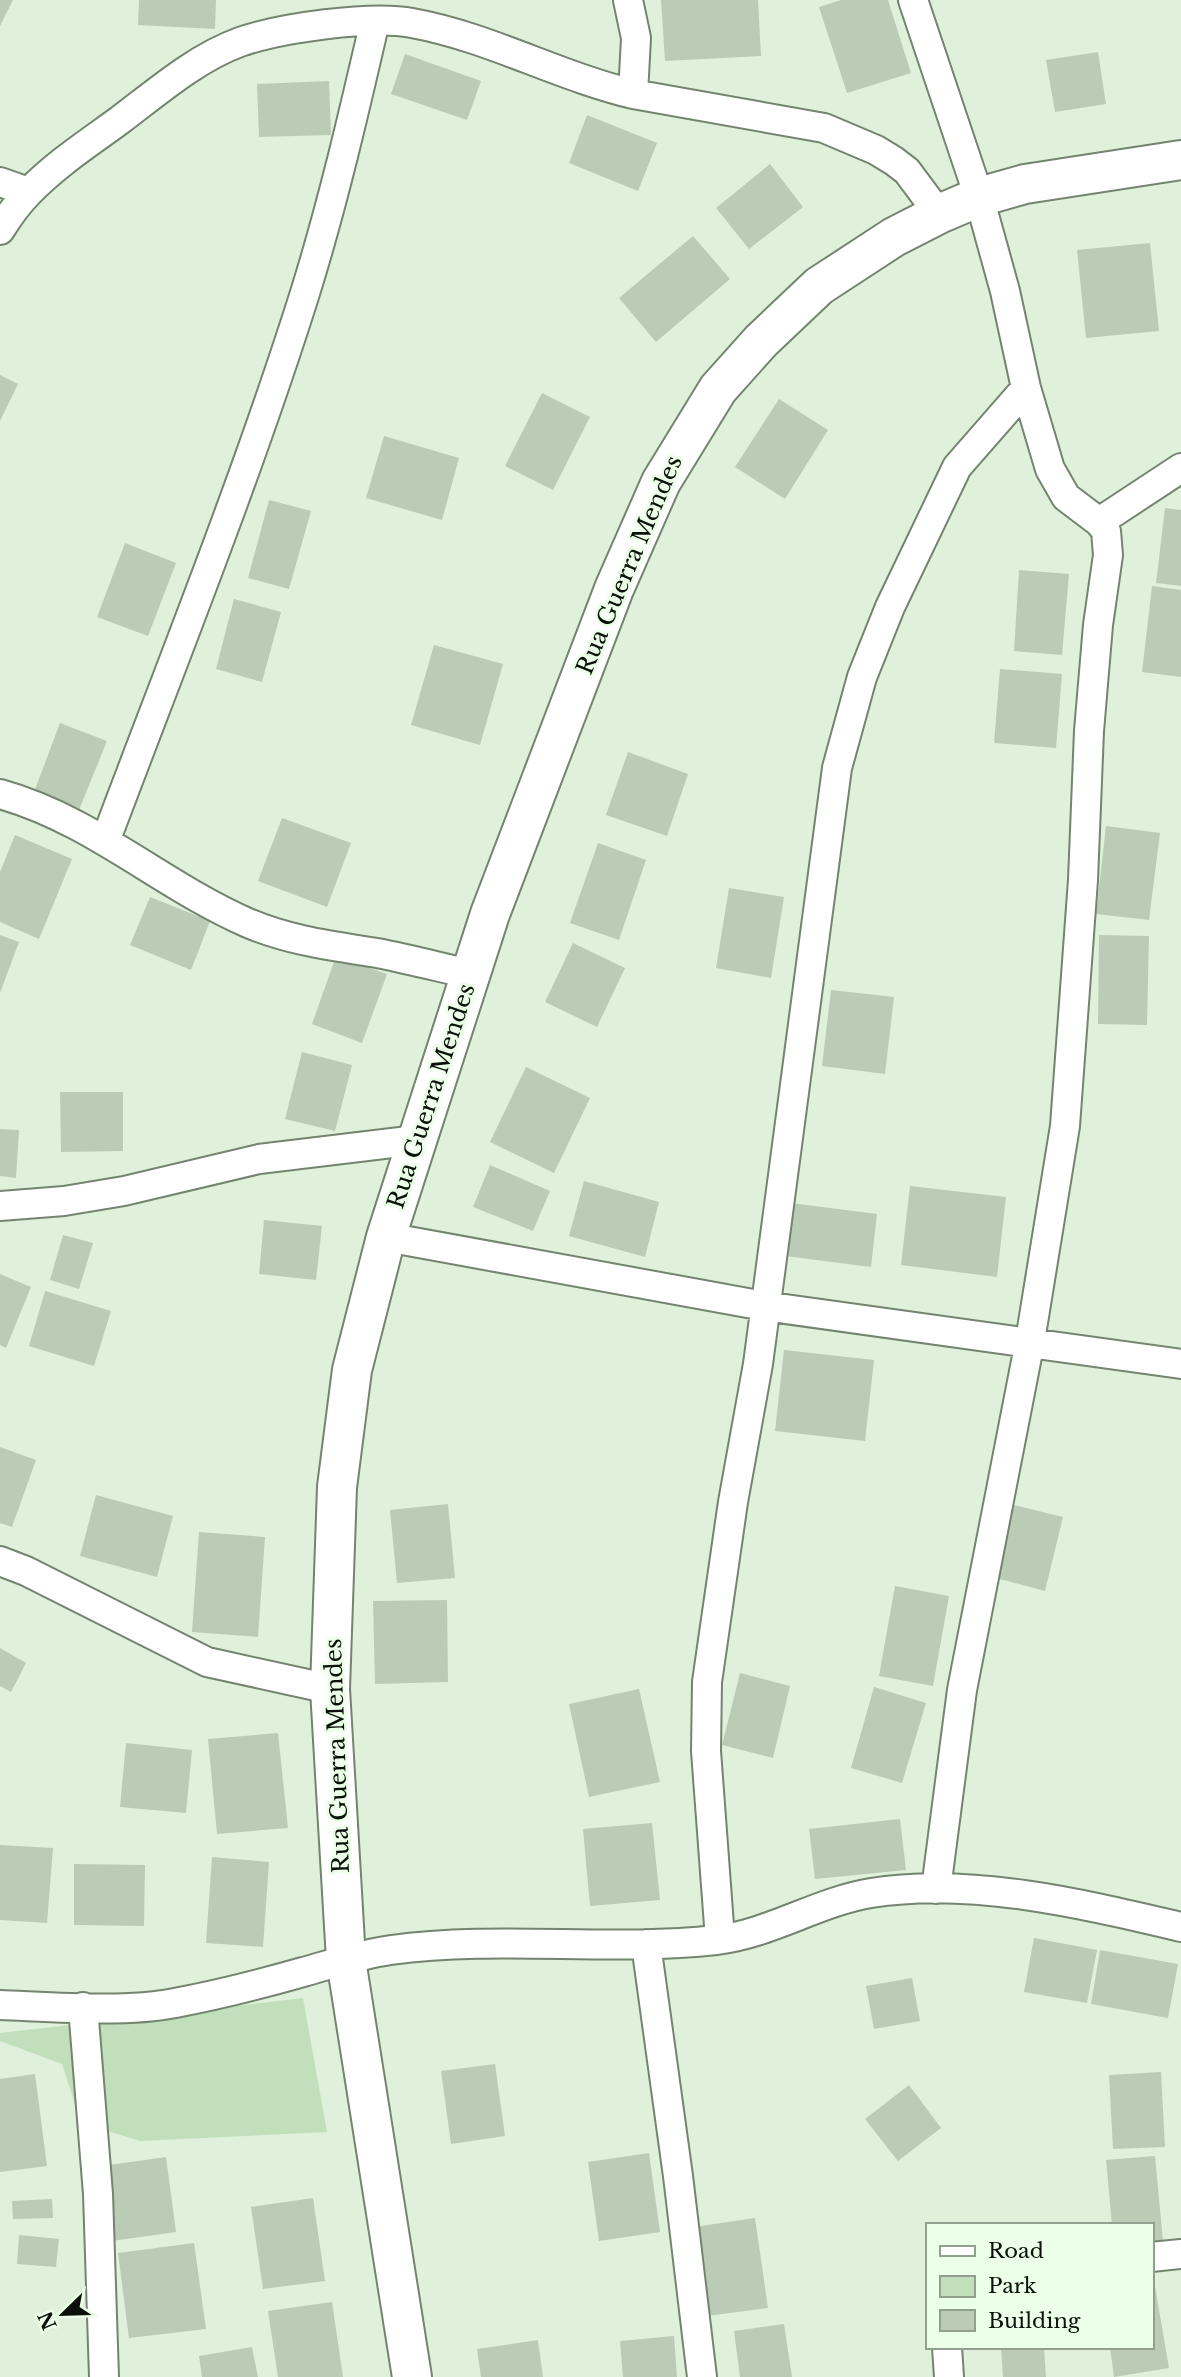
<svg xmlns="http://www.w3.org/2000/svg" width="1181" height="2377" font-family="'Libre Baskerville',serif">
  <rect width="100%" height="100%" fill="#dff1db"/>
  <path fill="#c1dfbb" d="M 303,1998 L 327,2132 L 140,2141 L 81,2123 L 62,2064 L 0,2041 L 0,2033 Z"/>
  <path fill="#baccb6" d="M 0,0 L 13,0 L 0,26 Z
    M 139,0 L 216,0 L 215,29 L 138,25 Z
    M 661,0 L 758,0 L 761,56 L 665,61 Z
    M 841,0 L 888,0 L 911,73 L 847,93 L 819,7 Z
    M 1098,52 L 1106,104 L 1055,112 L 1046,60 Z
    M 405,54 L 481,81 L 467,120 L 391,94 Z
    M 329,81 L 331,135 L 259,137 L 257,84 Z
    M 587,115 L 657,143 L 638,191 L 569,163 Z
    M 770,164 L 803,207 L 749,249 L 716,208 Z
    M 693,236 L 730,279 L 656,342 L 619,298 Z
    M 1150,243 L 1159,331 L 1086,338 L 1077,250 Z
    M 0,375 L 18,384 L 0,421 Z
    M 542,393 L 590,417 L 553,490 L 505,466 Z
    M 779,399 L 828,430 L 785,499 L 735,467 Z
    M 384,436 L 459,458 L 442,520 L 366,498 Z
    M 269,500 L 311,511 L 289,589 L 248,578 Z
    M 1165,508 L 1181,510 L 1181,586 L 1156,583 Z
    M 125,543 L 176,563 L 148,636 L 97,617 Z
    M 1019,570 L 1069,574 L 1062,655 L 1014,651 Z
    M 1152,586 L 1181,590 L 1181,677 L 1142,672 Z
    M 234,599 L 281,612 L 262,682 L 216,669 Z
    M 434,645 L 503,664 L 480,745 L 411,725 Z
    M 1000,669 L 1062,674 L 1056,748 L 994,743 Z
    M 60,723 L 107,741 L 79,810 L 34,792 Z
    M 628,752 L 688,774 L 667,836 L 606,815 Z
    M 282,818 L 351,843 L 327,907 L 258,881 Z
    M 1106,826 L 1160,833 L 1149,920 L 1096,914 Z
    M 15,835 L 72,859 L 39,939 L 0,922 L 0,872 Z
    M 598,843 L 646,860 L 619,940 L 570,923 Z
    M 729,888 L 784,897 L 771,978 L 716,968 Z
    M 150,897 L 210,921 L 191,970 L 130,945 Z
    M 0,935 L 19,942 L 0,993 Z
    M 1099,935 L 1149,936 L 1147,1025 L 1098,1024 Z
    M 573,943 L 625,968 L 597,1027 L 545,1002 Z
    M 336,956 L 387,974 L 362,1043 L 312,1024 Z
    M 831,990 L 894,997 L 885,1074 L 822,1066 Z
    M 302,1052 L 352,1065 L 335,1131 L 285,1119 Z
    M 526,1067 L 590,1098 L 554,1173 L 490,1142 Z
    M 60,1092 L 123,1092 L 123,1151 L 61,1152 Z
    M 0,1129 L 19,1130 L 16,1178 L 0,1176 Z
    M 490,1165 L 550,1191 L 533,1231 L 473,1207 Z
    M 584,1181 L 659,1202 L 645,1257 L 569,1236 Z
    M 910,1186 L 1006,1197 L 997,1277 L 901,1265 Z
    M 791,1203 L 877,1214 L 871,1267 L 785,1256 Z
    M 264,1220 L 322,1226 L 316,1280 L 259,1274 Z
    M 63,1235 L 93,1243 L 79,1289 L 50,1280 Z
    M 0,1274 L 31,1287 L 6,1348 L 0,1345 Z
    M 45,1291 L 111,1311 L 94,1366 L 29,1346 Z
    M 784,1350 L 874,1360 L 865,1441 L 775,1431 Z
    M 0,1447 L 36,1460 L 12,1527 L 0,1523 Z
    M 96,1495 L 173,1516 L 157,1577 L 80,1556 Z
    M 448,1504 L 455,1578 L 397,1583 L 390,1510 Z
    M 1014,1505 L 1063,1517 L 1045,1591 L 996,1578 Z
    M 199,1532 L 265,1537 L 258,1637 L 192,1632 Z
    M 895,1586 L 949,1596 L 933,1686 L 879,1676 Z
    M 447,1600 L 448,1682 L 375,1684 L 373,1601 Z
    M 0,1648 L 26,1663 L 11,1692 L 0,1686 Z
    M 740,1673 L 790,1686 L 773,1758 L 722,1745 Z
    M 874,1687 L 926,1703 L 902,1783 L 851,1768 Z
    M 639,1689 L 660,1782 L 589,1797 L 569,1704 Z
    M 278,1733 L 288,1828 L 217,1834 L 208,1739 Z
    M 126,1743 L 192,1750 L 186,1813 L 120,1807 Z
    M 900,1819 L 906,1870 L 815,1879 L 809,1829 Z
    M 652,1823 L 660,1900 L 590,1906 L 583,1829 Z
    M 0,1845 L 53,1848 L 47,1923 L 0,1920 Z
    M 212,1857 L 269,1862 L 263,1947 L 206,1943 Z
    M 74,1864 L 145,1865 L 144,1926 L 74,1925 Z
    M 1034,1938 L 1097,1950 L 1087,2003 L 1024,1992 Z
    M 1100,1950 L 1178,1964 L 1168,2018 L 1091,2004 Z
    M 912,1978 L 920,2021 L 874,2029 L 866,1986 Z
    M 495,2064 L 505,2136 L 451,2144 L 441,2071 Z
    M 1161,2072 L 1165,2147 L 1113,2149 L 1109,2075 Z
    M 35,2074 L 47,2166 L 0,2172 L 0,2079 Z
    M 909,2085 L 941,2128 L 898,2161 L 865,2119 Z
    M 649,2153 L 660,2232 L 599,2241 L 588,2162 Z
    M 1155,2156 L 1163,2241 L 1151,2242 L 1151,2225 L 1112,2225 L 1106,2160 Z
    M 166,2157 L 176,2232 L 112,2241 L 102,2166 Z
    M 313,2198 L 325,2281 L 263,2289 L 251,2207 Z
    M 52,2199 L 53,2218 L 13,2219 L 12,2201 Z
    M 755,2218 L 768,2308 L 707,2316 L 694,2227 Z
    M 19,2235 L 59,2239 L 56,2267 L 17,2264 Z
    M 194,2243 L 206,2329 L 129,2338 L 118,2253 Z
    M 1151,2286 L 1155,2286 L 1169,2368 L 1114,2377 L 1110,2347 L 1151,2347 Z
    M 332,2302 L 343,2377 L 278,2377 L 268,2311 Z
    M 784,2324 L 792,2377 L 740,2377 L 734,2331 Z
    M 674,2336 L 677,2377 L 623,2377 L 620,2341 Z
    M 538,2340 L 543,2377 L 481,2377 L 477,2349 Z
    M 252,2347 L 258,2377 L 202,2377 L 199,2356 Z
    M 1001,2347 L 1044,2347 L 1046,2377 L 1003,2377 Z"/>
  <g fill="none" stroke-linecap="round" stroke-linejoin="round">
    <defs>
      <path id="street" d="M 628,0 L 636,38 L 633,94 L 824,128 L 876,150 L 894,161 L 907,171 L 939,214
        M 913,0 L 979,197 L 1005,291 L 1026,388 L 1050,469 L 1066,497 L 1099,522 L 1106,531 L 1108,555 L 1098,625 L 1089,731 L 1083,880 L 1065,1126 L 1030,1341 L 962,1690 L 936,1889
        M 0,182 L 28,192
        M 0,230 C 8,217 18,203 29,192 C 56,164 90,142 120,120 C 157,92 196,58 240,42 C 280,28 371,15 412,23 C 489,37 558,76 633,94
        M 1099,522 L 1181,468
        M 0,794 C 93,820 161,885 248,923 C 290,941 333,946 377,953 C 408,959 439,967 470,974
        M 106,839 C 174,658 247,477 305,293 C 333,203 354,112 375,21
        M 0,1206 L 64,1201 L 124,1191 L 259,1159 L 417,1140
        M 386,1237 L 764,1306 L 1181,1364
        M 0,1561 L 26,1571 L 207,1662 L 330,1689
        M 720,1939 L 706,1751 L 707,1682 L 733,1502 L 758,1364 L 837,768 L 862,677 L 890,607 L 957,467 L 1026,388
        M 646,1944 L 678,2176 L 702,2377
        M 0,2005 C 52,2007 125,2013 175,2003 C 218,1995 261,1984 303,1972 C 332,1964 362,1954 391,1950 C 499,1935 608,1952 716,1940 C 770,1934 817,1902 871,1893 C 972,1877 1083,1904 1181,1927
        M 83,2007 L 98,2194 L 104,2377
        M 1151,2257 L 1181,2254
        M 947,2347 L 949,2377"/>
      <path id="secondary" d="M 412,2377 L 346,1960 L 330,1689 L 337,1487 L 352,1370 L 386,1237 L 490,914 L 614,589 L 661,482 L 718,389 L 761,341 L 819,286 L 894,237 L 939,214 L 979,197 L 1025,184 L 1181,160"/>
    </defs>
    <use href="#street" stroke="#73846f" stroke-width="32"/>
    <use href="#secondary" stroke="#73846f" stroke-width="42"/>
    <use href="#street" stroke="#fff" stroke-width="28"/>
    <use href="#secondary" stroke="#fff" stroke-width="38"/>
  </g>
  <g text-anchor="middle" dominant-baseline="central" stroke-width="6" stroke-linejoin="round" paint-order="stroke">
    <g font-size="23" fill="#0b110a" stroke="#ecffe8">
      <text transform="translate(629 565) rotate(-67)">Rua Guerra Mendes</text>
      <text transform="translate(431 1096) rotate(-72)">Rua Guerra Mendes</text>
      <text transform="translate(337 1756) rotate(-92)">Rua Guerra Mendes</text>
    </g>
  </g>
  <rect x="926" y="2223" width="228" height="126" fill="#ecffe8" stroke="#92a08f" stroke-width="2"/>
  <rect x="940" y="2246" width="35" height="10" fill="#ffffff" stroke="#92a08f" stroke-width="2"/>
  <text x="988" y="2258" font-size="21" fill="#0b110a">Road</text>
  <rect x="940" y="2276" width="35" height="21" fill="#c1dfbb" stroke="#92a08f" stroke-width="2"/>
  <text x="988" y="2293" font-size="21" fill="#0b110a">Park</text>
  <rect x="940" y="2310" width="35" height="21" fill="#baccb6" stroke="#92a08f" stroke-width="2"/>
  <text x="988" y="2328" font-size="21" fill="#0b110a">Building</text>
  <g transform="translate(63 2314) rotate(247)" stroke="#ecffe8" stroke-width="5" paint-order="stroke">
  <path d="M0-5L12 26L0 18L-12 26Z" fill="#0b110a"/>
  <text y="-10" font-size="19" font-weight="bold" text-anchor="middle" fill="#0b110a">N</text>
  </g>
</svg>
